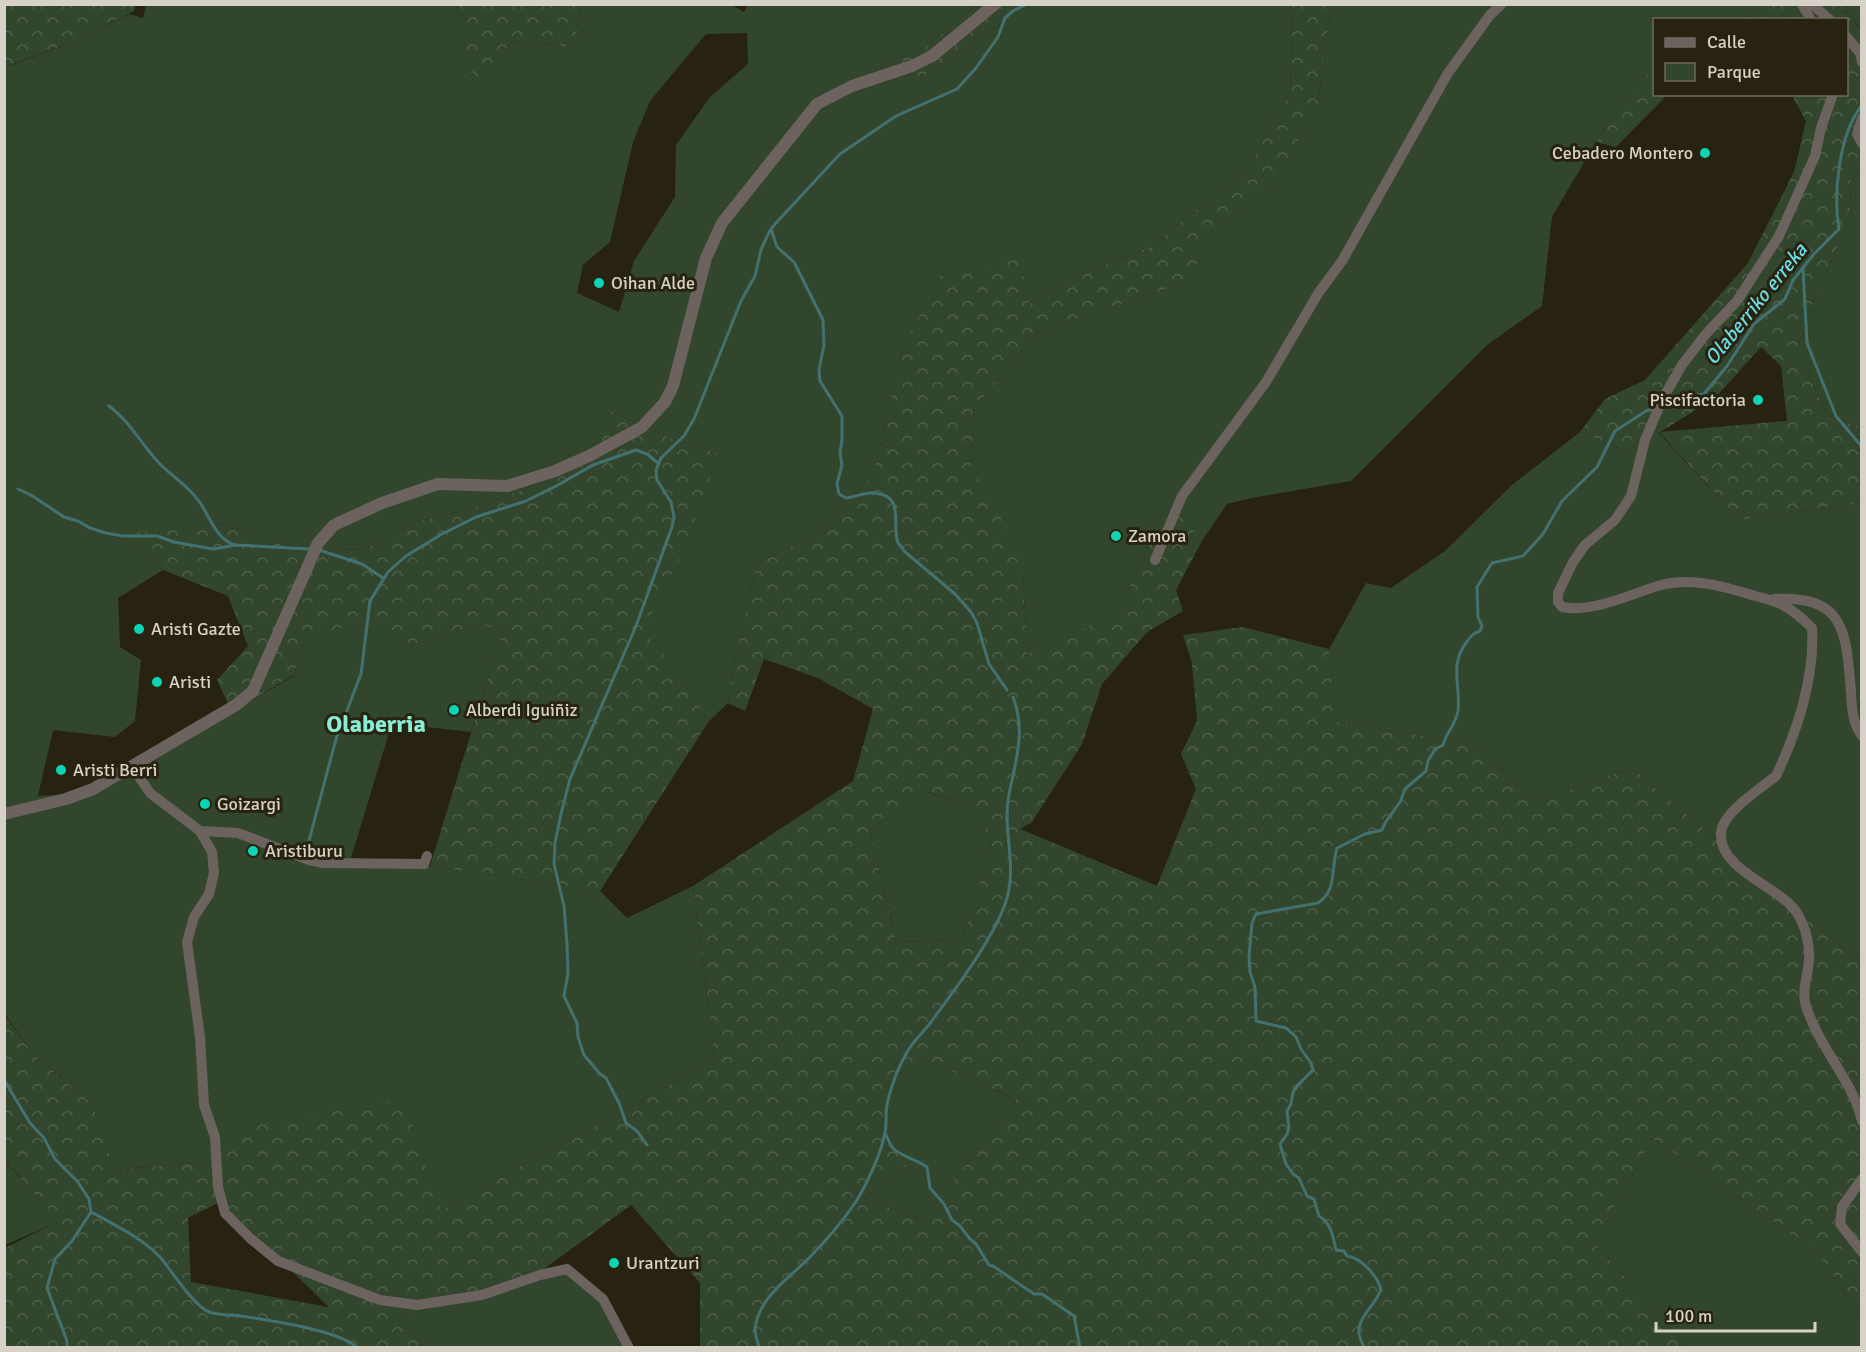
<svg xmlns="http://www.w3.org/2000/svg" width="1866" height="1352" font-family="Signika,sans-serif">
  <defs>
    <pattern id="forest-crowns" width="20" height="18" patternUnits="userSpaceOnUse" patternTransform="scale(1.5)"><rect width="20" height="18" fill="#32462d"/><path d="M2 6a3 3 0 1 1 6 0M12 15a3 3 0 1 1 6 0" fill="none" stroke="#4f604a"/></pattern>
  </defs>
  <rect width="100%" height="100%" fill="#282311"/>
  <path fill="#32462d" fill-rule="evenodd" d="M 730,4 L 744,12 L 748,4 L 978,5 L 925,47 L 881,65 L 896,88 L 964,55 L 1016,10 L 1034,5 L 1293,5 L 1290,92 L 1246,171 L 1148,248 L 1062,281 L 1029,305 L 903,347 L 874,472 L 841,510 L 814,536 L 757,562 L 737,648 L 728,703 L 709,721 L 671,664 L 642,630 L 685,547 L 719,453 L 670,438 L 608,410 L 596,443 L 576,449 L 532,486 L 470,509 L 416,522 L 364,549 L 310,551 L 222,524 L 122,535 L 163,570 L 118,598 L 120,647 L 141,660 L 135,721 L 115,737 L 53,730 L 38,796 L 92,792 L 294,676 L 304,643 L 367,616 L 412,645 L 478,625 L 503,629 L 471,732 L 392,723 L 351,858 L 446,868 L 600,891 L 627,918 L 693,886 L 715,1060 L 441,1210 L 217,1160 L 114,1170 L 92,1104 L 33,1054 L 5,1014 L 4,68 L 78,40 L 129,14 L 143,18 L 146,5 L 456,5 L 476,95 L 512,41 L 575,47 L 580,5 ZM 747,33 L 748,64 L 710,97 L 676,145 L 675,197 L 634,261 L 619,312 L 577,293 L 583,265 L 610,242 L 633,142 L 650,101 L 706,34 Z
    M 1331,5 L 1763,5 L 1744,19 L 1654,20 L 1654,70 L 1638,80 L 1596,142 L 1552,217 L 1542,306 L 1487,345 L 1351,481 L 1251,498 L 1227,504 L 1202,541 L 1181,514 L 1162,513 L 1119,612 L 1027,655 L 1023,573 L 971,467 L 975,407 L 1039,331 L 1189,282 L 1210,232 L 1274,186 L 1318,104 Z
    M 1840,5 L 1861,5 L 1861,29 Z
    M 1861,167 L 1861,427 L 1827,415 L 1797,348 L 1811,307 L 1850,219 L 1851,179 Z
    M 1580,432 L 1626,451 L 1658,432 L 1739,520 L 1861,503 L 1861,963 L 1632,768 L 1534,801 L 1474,744 L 1333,721 L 1329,649 L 1366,583 L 1391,588 L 1445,551 L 1512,485 Z
    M 927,792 L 975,808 L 992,843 L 962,940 L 896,942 L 870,830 Z
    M 926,1060 L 1016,1099 L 923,1220 L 864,1198 L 911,1162 L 881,1127 L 897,1074 Z
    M 1652,1138 L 1817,1252 L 1861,1317 L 1861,1347 L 1688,1347 L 1595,1244 Z
    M 4,1160 L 60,1221 L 5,1245 L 4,1245 Z
    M 569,1270 L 601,1300 L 624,1347 L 426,1347 L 397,1319 L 540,1272 Z"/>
  <path fill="url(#forest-crowns)" fill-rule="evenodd" d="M 5,4 L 136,4 L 136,5 L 134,11 L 78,40 L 5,67 Z
    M 456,5 L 580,5 L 575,47 L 512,41 L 476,96 Z
    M 978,5 L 1034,5 L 1016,10 L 964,55 L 896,89 L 881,65 L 925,47 Z
    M 1293,5 L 1331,5 L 1318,104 L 1274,186 L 1210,232 L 1189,282 L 1039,331 L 975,407 L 971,467 L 994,502 L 1023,573 L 1027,654 L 1119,612 L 1162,513 L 1181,514 L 1202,541 L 1176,590 L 1183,611 L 1147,632 L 1102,684 L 1082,744 L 1032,822 L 1020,829 L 1157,886 L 1196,789 L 1181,754 L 1197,721 L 1192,663 L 1183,635 L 1243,627 L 1329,649 L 1334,721 L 1474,744 L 1534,801 L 1632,768 L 1861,963 L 1861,1317 L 1817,1252 L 1652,1138 L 1595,1244 L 1688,1347 L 700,1347 L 700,1283 L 631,1205 L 540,1272 L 397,1319 L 426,1347 L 5,1347 L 5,1248 L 59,1221 L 5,1160 L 4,1014 L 33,1054 L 92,1104 L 115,1170 L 216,1160 L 245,1127 L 403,1098 L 441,1210 L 715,1060 L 693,886 L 853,781 L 873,709 L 818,678 L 764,659 L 745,711 L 728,703 L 737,648 L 757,562 L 814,536 L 841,510 L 874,472 L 903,347 L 941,275 L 1020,259 L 1029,305 L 1062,281 L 1148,248 L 1246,171 L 1290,92 ZM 928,792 L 975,808 L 992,843 L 962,940 L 896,942 L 870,830 ZM 926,1060 L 1016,1099 L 923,1220 L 864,1198 L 911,1162 L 881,1127 L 897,1074 ZM 220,1202 L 328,1306 L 328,1307 L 191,1282 L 188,1218 Z
    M 1763,5 L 1840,5 L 1861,30 L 1861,110 L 1855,134 L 1861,149 L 1861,167 L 1851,179 L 1850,219 L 1811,307 L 1797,348 L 1827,415 L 1861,427 L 1861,503 L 1739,520 L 1659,432 L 1626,451 L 1580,432 L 1605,399 L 1645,380 L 1748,263 L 1794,172 L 1806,121 L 1792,95 L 1846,94 L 1846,20 L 1744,19 ZM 1761,347 L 1781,366 L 1787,421 L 1660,432 L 1715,398 Z
    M 1654,70 L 1654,94 L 1667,95 L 1616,147 L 1596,142 L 1638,80 Z
    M 608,410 L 670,438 L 719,453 L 685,548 L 643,630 L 671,664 L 709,721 L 600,891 L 430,866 L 503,629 L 478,625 L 412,645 L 367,617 L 304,643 L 294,675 L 232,712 L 217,680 L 248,646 L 228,596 L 163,570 L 121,534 L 222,524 L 310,551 L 364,549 L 416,522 L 470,509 L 532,486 L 576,449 L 595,443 Z"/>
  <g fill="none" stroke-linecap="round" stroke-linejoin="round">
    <path stroke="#437170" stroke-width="3" d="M 771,229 L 777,247 L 794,262 L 823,320 L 824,345 L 819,370 L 820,381 L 842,416 L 842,440 L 840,453 L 842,465 L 837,484 L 839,494 L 846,498 C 855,497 864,492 874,493 C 906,495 891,525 898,543 C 899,544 904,550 904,551 L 955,594 L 971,612 L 977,623 L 989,664 L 1007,690
      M 1803,269 L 1807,343 L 1836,416 L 1862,447
      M 1663,404 L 1675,399 L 1704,394 L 1727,366 L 1754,324 L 1785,299 L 1793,280 L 1814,254 L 1839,229 C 1833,193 1839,134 1862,105
      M 109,406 C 131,422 142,446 161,465 C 172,476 188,486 198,500 C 210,515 214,538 235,545
      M 18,489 L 31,495 L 64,517 L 78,521 L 90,528 L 106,533 L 123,536 L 157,536 L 174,542 L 213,549 L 236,545 L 309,549
      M 322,551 L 362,564 L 383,578
      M 307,848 L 336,739 L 361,674 L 370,601 L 388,572 L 406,556 L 442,534 L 476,517 L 526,501 L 558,485 L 593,465 L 636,450 L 647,454 L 658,463
      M 4,1080 L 30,1123 L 44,1138 L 55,1159 L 77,1181 L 89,1199 L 91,1212 L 72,1241 L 55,1259 L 47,1288 L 67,1341 L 67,1348
      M 885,1133 C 888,1138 889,1143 892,1147 C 897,1155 918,1160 927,1167 L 930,1188 L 944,1204 L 952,1220 L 960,1226 L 970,1239 L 976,1244 L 989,1265 L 993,1266 L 1034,1294 L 1042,1294 L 1074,1316 L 1080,1348
      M 647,1145 L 637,1131 L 626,1123 L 619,1103 L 606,1078 L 600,1074 L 584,1055 L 578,1037 L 577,1023 L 564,996 L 568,973 L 567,944 L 564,906 L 554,864 L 555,843 L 561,814 L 570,779 L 636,626 L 672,527 L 674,517 L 671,502 L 657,480 L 656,470 L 661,458 L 684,436 L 694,419 L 741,301 L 755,276 L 761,250 L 769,232 L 775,224 L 840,154 L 896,116 L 957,89 L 976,68 L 998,37 L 1005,18 L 1013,11 L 1027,4
      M 91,1212 C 115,1225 140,1237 160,1257 C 171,1270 194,1306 209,1312 C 218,1315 231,1315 241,1316 C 267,1320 337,1330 355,1346
      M 759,1348 C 758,1342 755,1335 755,1330 C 757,1299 789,1278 808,1259 C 825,1242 842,1222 855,1203 C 866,1186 882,1152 885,1132 C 887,1123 885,1114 887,1105 C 890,1089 898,1068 906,1054 C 912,1042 923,1033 931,1022 C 954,991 997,934 1007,898 C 1017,863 1002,829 1009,794 C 1016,761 1026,730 1013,697
      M 1365,1348 C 1348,1322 1371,1313 1381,1290 C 1378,1277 1362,1258 1347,1256 L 1344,1251 L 1336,1250 C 1333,1236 1331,1223 1319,1216 L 1314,1199 L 1307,1196 L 1299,1178 L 1293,1174 L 1286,1164 L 1280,1144 L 1287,1134 L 1289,1127 L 1287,1111 L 1291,1104 L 1293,1092 L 1300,1083 L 1313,1070 L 1311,1063 L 1301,1049 L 1296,1037 L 1286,1028 L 1256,1021 L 1255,987 L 1250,972 L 1249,956 L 1252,923 L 1256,914 L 1318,903 C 1337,891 1331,868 1337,848 L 1365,834 L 1382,830 L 1385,823 L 1400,802 L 1405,789 L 1426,771 L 1428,761 L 1435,749 L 1443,745 C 1446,733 1456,724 1458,711 C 1461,685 1449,666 1466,643 C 1470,637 1473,633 1480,631 L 1482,626 L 1478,617 L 1477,587 L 1492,563 L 1523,556 L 1543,534 L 1562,501 L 1597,467 L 1615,431 L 1646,411 L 1657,407"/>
    <path stroke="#6c625e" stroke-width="10" d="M 1802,4 L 1811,20
      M 1812,4 L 1830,20
      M 1846,36 L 1860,53 L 1862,62
      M 1833,94 L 1821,128 L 1815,156 L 1779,236 L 1737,301 L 1705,335 L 1682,365 L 1662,400 L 1645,440 L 1631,496 L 1615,520 L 1585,545 L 1573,562 L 1558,593 L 1558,602 L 1562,607 C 1594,613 1630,594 1661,585 C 1692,577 1722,586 1752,595 C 1762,598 1773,600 1783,605 C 1794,611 1803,619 1812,628 C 1815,677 1797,732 1776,776 C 1761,788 1722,813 1721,833 C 1718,870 1781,887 1797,913 C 1806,927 1810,946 1809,961 C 1808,975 1802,988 1805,1002 C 1807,1013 1814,1026 1819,1036 C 1834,1064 1855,1090 1862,1121
      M 1862,118 L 1857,134 L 1862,143
      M 1155,560 L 1182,496 L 1266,382 L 1319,292 L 1342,261 L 1448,73 L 1490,15 L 1502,4
      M 1774,599 C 1846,595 1846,633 1851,692 C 1852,709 1852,722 1862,736
      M 132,766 L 150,793 L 200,831 L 212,852 L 214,873 L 209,894 L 194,917 L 187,942 L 200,1037 L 204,1105 L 215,1137 L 218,1187 L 225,1213 L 251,1239 L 278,1261 L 380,1300 L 417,1305 L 482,1295 L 540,1275 L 567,1269 L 603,1299 L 629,1348
      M 200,831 L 238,833 L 309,860 L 323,863 L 424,864 L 427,856
      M 1862,1179 L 1842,1207 L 1840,1224 L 1862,1252"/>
    <path stroke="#6c625e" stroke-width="12" d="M 4,814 L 66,799 L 93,789 L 236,705 L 253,691 L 318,543 L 334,525 L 382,503 L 438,484 L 507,486 L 555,471 L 591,455 L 642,427 L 665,402 L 673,386 L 706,258 L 722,223 L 817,104 L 852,86 L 912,66 L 932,56 L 995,4"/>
  </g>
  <g fill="#0cd5b5" stroke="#282311" stroke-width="2">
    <circle cx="1705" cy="153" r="6"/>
    <circle cx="599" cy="283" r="6"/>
    <circle cx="1758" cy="400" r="6"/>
    <circle cx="1116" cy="536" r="6"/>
    <circle cx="139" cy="629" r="6"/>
    <circle cx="157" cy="682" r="6"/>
    <circle cx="454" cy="710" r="6"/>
    <circle cx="61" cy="770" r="6"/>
    <circle cx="205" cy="804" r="6"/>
    <circle cx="253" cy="851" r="6"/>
    <circle cx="614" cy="1263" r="6"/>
  </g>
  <g text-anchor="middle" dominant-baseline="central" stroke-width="6" stroke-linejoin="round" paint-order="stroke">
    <g font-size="18" fill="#d6d2c7" stroke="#282311" text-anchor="start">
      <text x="1693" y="153" text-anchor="end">Cebadero Montero</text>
      <text x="611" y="283">Oihan Alde</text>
      <text x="1746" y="400" text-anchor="end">Piscifactoria</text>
      <text x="1128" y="536">Zamora</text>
      <text x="151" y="629">Aristi Gazte</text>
      <text x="169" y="682">Aristi</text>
      <text x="466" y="710">Alberdi Iguiñiz</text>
      <text x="73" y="770">Aristi Berri</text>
      <text x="217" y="804">Goizargi</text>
      <text x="265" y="851">Aristiburu</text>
      <text x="626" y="1263">Urantzuri</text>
    </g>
    <g font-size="20" font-style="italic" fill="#6bdee7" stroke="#282311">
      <text transform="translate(1756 304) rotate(-51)">Olaberriko erreka</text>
    </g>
    <g font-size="24" font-weight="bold" fill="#89ecd5" stroke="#282311">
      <text x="376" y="724">Olaberria</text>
    </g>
  </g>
  <rect width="1866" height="1352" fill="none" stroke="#d6d2c7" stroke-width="12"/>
  <rect x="1653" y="18" width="195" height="78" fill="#282311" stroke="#6e695a" stroke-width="1.5"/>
  <rect x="1665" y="38" width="30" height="9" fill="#6c625e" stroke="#6e695a" stroke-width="1.5"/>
  <text x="1707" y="48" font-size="18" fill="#d6d2c7">Calle</text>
  <rect x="1665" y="63" width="30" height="18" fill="#32462d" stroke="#6e695a" stroke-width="1.5"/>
  <text x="1707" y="78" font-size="18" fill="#d6d2c7">Parque</text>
  <path d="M1656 1322v9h159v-9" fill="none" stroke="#d6d2c7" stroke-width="3"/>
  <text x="1665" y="1322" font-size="18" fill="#d6d2c7" stroke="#282311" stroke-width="4.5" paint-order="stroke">100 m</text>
</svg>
